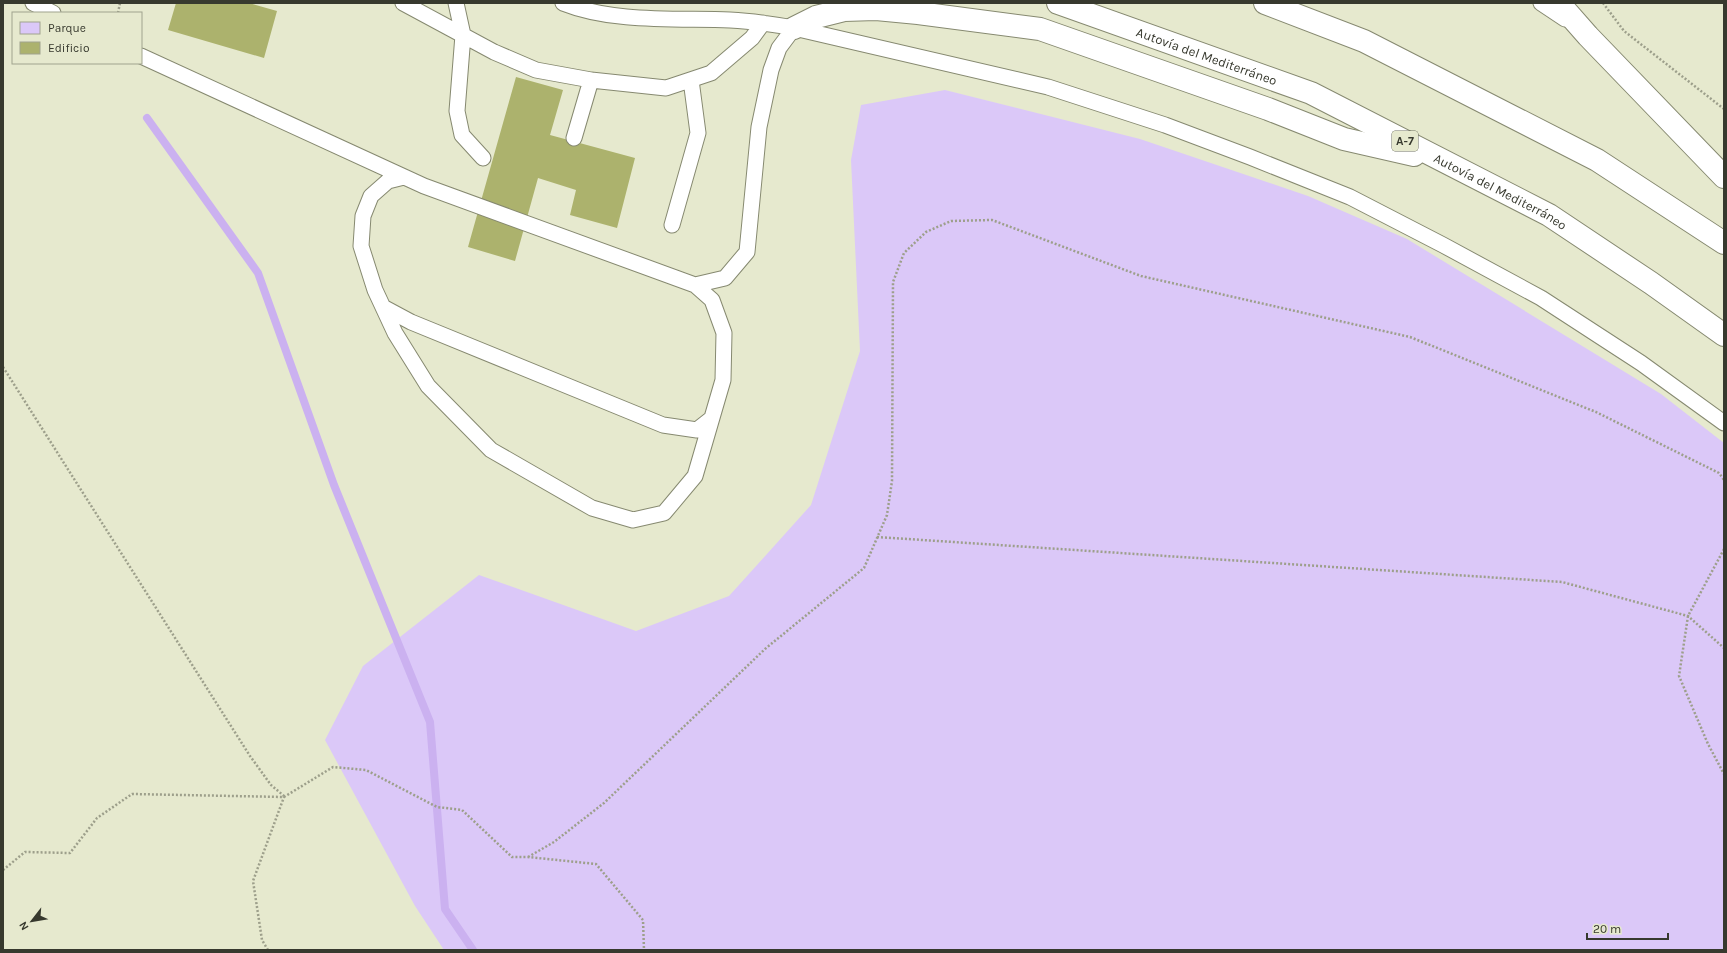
<svg xmlns="http://www.w3.org/2000/svg" width="1727" height="953" font-family="Karla,sans-serif">
  <rect width="100%" height="100%" fill="#e6e9ce"/>
  <path fill="#dbc8f8" d="M 945,90 L 1140,139 L 1308,196 L 1407,239 L 1661,394 L 1724,443 L 1724,950 L 444,950 L 415,906 L 325,740 L 363,666 L 479,575 L 636,631 L 729,596 L 811,505 L 860,351 L 851,160 L 861,105 Z"/>
  <g fill="none" stroke-linecap="round" stroke-linejoin="round">
    <path stroke="#cbb1f0" stroke-width="8" d="M 147,118 L 258,273 L 334,485 L 430,722 L 445,909 L 473,950"/>
  </g>
  <path fill="#acb26d" d="M 176,3 L 249,3 L 277,11 L 264,58 L 168,30 Z
    M 516,77 L 563,90 L 550,135 L 635,158 L 617,228 L 570,215 L 576,190 L 538,178 L 515,261 L 468,247 Z"/>
  <g fill="none" stroke-linecap="round" stroke-linejoin="round">
    <defs>
      <path id="service" d="M 33,3 L 53,13
        M 403,3 L 494,52 L 536,70 L 591,80
        M 456,3 L 463,35 L 457,111 L 462,135 L 483,158
        M 563,3 C 613,23 677,18 730,20 C 751,21 772,24 794,28 L 1048,87 L 1165,125 L 1250,157 L 1350,197 L 1443,245 L 1541,298 L 1641,363 L 1724,423
        M 1541,3 L 1565,19
        M 141,56 L 424,186 L 695,285 L 725,278 L 747,252 L 759,127 L 771,70 L 779,48 L 794,28
        M 574,138 L 591,80 L 666,88 L 711,73 L 752,38 L 763,23
        M 404,177 L 388,181 L 371,196 L 363,216 L 361,246 L 375,290 L 395,333 L 428,386 L 491,450 L 592,508 L 633,520 L 664,513 L 695,476 L 723,380 L 724,333 L 712,300 L 695,285
        M 672,225 L 698,133 L 691,80
        M 383,307 L 411,322 L 663,425 L 697,430 L 711,419"/>
      <g id="motorway">
        <path id="s1" d="M 1058,3 L 1311,93 L 1549,215 L 1651,283 L 1724,335"/>
        <path d="M 1265,3 L 1364,41 L 1597,160 L 1724,243"/>
        <path d="M 1559,3 L 1588,36 L 1724,177"/>
        <path d="M 794,28 L 816,17 L 844,10 L 876,9 L 918,13 L 1040,29 L 1268,109 L 1344,139 L 1414,155"/>
      </g>
    </defs>
    <use href="#service" stroke="#868970" stroke-width="17"/>
    <use href="#motorway" stroke="#868970" stroke-width="24"/>
    <path stroke="#9d9f8b" stroke-width="2.5" stroke-dasharray="2 2" stroke-linecap="butt" d="M 1603,3 L 1624,31 L 1724,109
      M 118,13 L 120,3
      M 3,367 L 250,756 L 271,785 L 284,796
      M 877,537 L 1562,582 L 1688,616 L 1724,648
      M 1724,549 L 1688,616 L 1679,676 L 1708,744 L 1724,774
      M 528,857 L 554,842 L 604,803 L 765,649 L 864,568 L 887,515 L 892,481 L 893,282 L 904,253 L 926,232 L 951,221 L 992,220 L 1141,276 L 1410,337 L 1596,412 L 1719,473 L 1724,480
      M 3,870 L 25,852 L 70,853 L 97,818 L 132,794 L 284,797 L 333,767 L 366,770 L 437,807 L 462,810 L 512,857 L 528,857 L 596,864 L 643,920 L 644,950
      M 268,950 L 262,940 L 253,881 L 284,797"/>
    <use href="#service" stroke="#fff" stroke-width="15"/>
    <use href="#motorway" stroke="#fff" stroke-width="22"/>
  </g>
  <g text-anchor="middle" dominant-baseline="central" stroke-width="3" stroke-linejoin="round" paint-order="stroke">
    <rect fill="#e6e9ce" stroke="#6c6e5e" stroke-width="1" x="1392" y="131" width="26" height="20" rx="3"/>
    <g font-size="12" font-weight="bold" fill="#37392e">
      <text x="1405" y="141">A-7</text>
    </g>
    <g font-size="13" fill="#37392e" stroke="#e6e9ce">
      <text stroke="none"><textPath href="#s1" startOffset="158">Autovía del Mediterráneo</textPath></text>
      <text stroke="none"><textPath href="#s1" startOffset="482">Autovía del Mediterráneo</textPath></text>
    </g>
  </g>
  <rect width="1727" height="953" fill="none" stroke="#37392e" stroke-width="8"/>
  <rect x="12" y="12" width="130" height="52" fill="#e6e9ce" stroke="#a0a38e"/>
  <rect x="20" y="22" width="20" height="12" fill="#dbc8f8" stroke="#a0a38e"/>
  <text x="48" y="32" font-size="12" fill="#37392e">Parque</text>
  <rect x="20" y="42" width="20" height="12" fill="#acb26d" stroke="#a0a38e"/>
  <text x="48" y="52" font-size="12" fill="#37392e">Edificio</text>
  <g transform="translate(32 921) rotate(239)" stroke="#e6e9ce" stroke-width="3" paint-order="stroke">
  <path d="M0-3L7 15L0 10L-7 15Z" fill="#37392e"/>
  <text y="-6" font-size="11" font-weight="bold" text-anchor="middle" fill="#37392e">N</text>
  </g>
  <path d="M1587 933v6h81v-6" fill="none" stroke="#37392e" stroke-width="2"/>
  <text x="1593" y="933" font-size="12" fill="#37392e" stroke="#e6e9ce" stroke-width="3" paint-order="stroke">20 m</text>
</svg>
